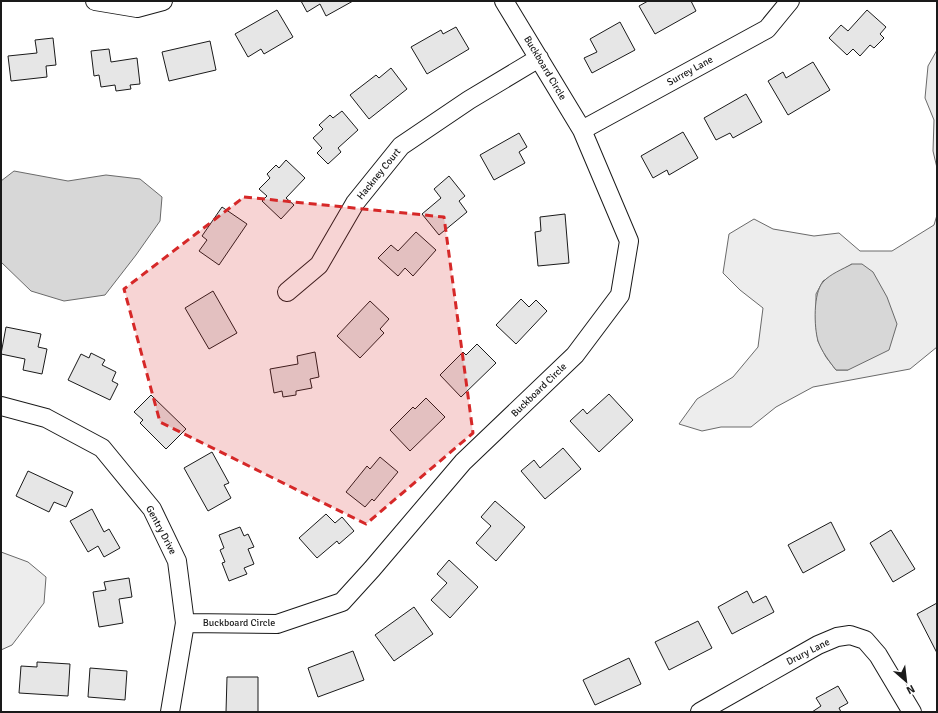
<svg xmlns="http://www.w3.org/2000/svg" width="938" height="713" font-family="Signika,sans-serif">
  <rect width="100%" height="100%" fill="#fff"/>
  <path fill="#ededed" stroke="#6a6a6a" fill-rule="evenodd" d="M 937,50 L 937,168 L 933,151 L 934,120 L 925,98 L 928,66 Z
    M 937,215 L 937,347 L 910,369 L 813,387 L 776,407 L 751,427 L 721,427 L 702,431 L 679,424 L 697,399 L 733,377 L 758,347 L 763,308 L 740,290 L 723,273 L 729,234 L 754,219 L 773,229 L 814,236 L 839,233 L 860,251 L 892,251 L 934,225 ZM 852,264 L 848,370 L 836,370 L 826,357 L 818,341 L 816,327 L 816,294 L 823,281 Z
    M 1,552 L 28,562 L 46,577 L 44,603 L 12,645 L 1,650 Z"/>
  <path fill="#d7d7d7" stroke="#6a6a6a" d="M 14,171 L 68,181 L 106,175 L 140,179 L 162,197 L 160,221 L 136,255 L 105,295 L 64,301 L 31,291 L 1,262 L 1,181 Z
    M 852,264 L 862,264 L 873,272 L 887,297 L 897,324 L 889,350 L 848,370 L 836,370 C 829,361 822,352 818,341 C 814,327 813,293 823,282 C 830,274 843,269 852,264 Z"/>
  <path fill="#e6e6e6" stroke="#1a1a1a" d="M 301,1 L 353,1 L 326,16 L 320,4 L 307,12 Z
    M 648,1 L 691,1 L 696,11 L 655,34 L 639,6 Z
    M 277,10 L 293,37 L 264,54 L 261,49 L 248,57 L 235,34 Z
    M 867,10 L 886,27 L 880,34 L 884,38 L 874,48 L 870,45 L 860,56 L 853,49 L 847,55 L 829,38 L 841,25 L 848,31 Z
    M 620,22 L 635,50 L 592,73 L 584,58 L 597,52 L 590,39 Z
    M 456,27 L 469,49 L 427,74 L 411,47 L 441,30 L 443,34 Z
    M 53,38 L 56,65 L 46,66 L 47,77 L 11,81 L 8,56 L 37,53 L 35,40 Z
    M 210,41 L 216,70 L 169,81 L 162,52 Z
    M 109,49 L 111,62 L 137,58 L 140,84 L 130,85 L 131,89 L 116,91 L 115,85 L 101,87 L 99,75 L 94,76 L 91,51 Z
    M 813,62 L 830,90 L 788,115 L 768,81 L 783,72 L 786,78 Z
    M 391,68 L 407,89 L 369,119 L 350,95 L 376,75 L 379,78 Z
    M 746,94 L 762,122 L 733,138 L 730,133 L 716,140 L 704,118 Z
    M 342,111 L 358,130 L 338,148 L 341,152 L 328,164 L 317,153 L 322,148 L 313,138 L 323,129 L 319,125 L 330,115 L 333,118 Z
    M 683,132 L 698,158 L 669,175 L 667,170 L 653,178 L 641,156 Z
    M 519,133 L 527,147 L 519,152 L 525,163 L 494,180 L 480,155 Z
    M 286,160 L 305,178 L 286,198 L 294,205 L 281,219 L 262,201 L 267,196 L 259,189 L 270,178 L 267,174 L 276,165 L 279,168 Z
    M 449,176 L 465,196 L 459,201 L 467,212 L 439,235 L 422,214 L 441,198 L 434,189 Z
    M 222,207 L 247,224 L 219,265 L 199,251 L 207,240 L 202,236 Z
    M 565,214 L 569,263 L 538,266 L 535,232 L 541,231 L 540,217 Z
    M 416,232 L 436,250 L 413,276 L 405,268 L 398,276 L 378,258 L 391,245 L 398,251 Z
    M 213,291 L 237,333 L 209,349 L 185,308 Z
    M 521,299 L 529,307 L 536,300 L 547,311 L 516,344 L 496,325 Z
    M 370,301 L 389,319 L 380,329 L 384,333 L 360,358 L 337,336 Z
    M 6,327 L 41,334 L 38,347 L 47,349 L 42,374 L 23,370 L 25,359 L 1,354 Z
    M 477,344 L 496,363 L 461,397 L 440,375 L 463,352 L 466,355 Z
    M 315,352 L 319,377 L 310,379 L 312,388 L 296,391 L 296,395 L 283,397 L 282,391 L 274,393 L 270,369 L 298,364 L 297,356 Z
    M 91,353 L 105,360 L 102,365 L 116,372 L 112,381 L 118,384 L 110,400 L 68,380 L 81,354 L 89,358 Z
    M 609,394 L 633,420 L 599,452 L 570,421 L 583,409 L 587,414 Z
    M 151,395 L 186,429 L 166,449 L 140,423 L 143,420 L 134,412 Z
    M 426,398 L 445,417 L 410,451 L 390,430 L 413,407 L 415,409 Z
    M 563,448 L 581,469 L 545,499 L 521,471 L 534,460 L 540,468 Z
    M 212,452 L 229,483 L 224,485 L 231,498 L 208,511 L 184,468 Z
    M 380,457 L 398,472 L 374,501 L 372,499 L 365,507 L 346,492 L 367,466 L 370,469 Z
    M 28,471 L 73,492 L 66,507 L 54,502 L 49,512 L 16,496 Z
    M 495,501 L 525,527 L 496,561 L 476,543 L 491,526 L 481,517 Z
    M 92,509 L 104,532 L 109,529 L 120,548 L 104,557 L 98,546 L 88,552 L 70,521 Z
    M 326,514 L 335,523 L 342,517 L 354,531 L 339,544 L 337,541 L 317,558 L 299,538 Z
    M 831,522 L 845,550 L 803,573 L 788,545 Z
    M 240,527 L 244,536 L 248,534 L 254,547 L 248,549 L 254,564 L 244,568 L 247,574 L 229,581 L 222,563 L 225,562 L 220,550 L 224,548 L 219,535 Z
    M 891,530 L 915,569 L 893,582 L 870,543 Z
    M 449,560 L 478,587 L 450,618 L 431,600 L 447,583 L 437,574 Z
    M 129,578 L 132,597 L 119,599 L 123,623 L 99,627 L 93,592 L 106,590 L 104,582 Z
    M 747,591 L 753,603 L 766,596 L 774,612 L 732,634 L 718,607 Z
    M 937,603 L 937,653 L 917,614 Z
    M 414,607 L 433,634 L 394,661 L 375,635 Z
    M 698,621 L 712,648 L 669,670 L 655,642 Z
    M 353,651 L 364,680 L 318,697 L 308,668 Z
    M 629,658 L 641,684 L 595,705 L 583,680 Z
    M 37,662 L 70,664 L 68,696 L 19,693 L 21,666 L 37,667 Z
    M 90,668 L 127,671 L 125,700 L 88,697 Z
    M 227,677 L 258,677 L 258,712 L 226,712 Z
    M 838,686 L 848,703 L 839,708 L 841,712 L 812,712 L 821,706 L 816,698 Z"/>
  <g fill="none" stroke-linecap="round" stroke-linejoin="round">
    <defs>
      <path id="minor" d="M 95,1 L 137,8 L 163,1
        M 582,130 L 767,29 L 790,1
        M 287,292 L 319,265 L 355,203 L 401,146 L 469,100 L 539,58
        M 1,406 L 46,418 L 102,448 L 152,509 L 177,561 L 185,623 L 170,712
        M 185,623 L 277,624 L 342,602 L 372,569 L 463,462 L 575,355 L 620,295 L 629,241 L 582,130 L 504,1
        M 700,712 L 818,645 L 837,637 L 850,635 L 865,640 L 878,655 L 912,712"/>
    </defs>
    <use href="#minor" stroke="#1a1a1a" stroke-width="20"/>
    <use href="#minor" stroke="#fff" stroke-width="18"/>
  </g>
  <path fill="#d62828" fill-opacity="0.2" stroke="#d62828" stroke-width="3" stroke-dasharray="8 5" stroke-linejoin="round" d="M 244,197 L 444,217 L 473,433 L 366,524 L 160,422 L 124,289 Z"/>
  <g text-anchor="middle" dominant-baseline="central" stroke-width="3" stroke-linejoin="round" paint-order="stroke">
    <g font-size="10" fill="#1a1a1a" stroke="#fff">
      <text transform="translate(545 68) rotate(59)">Buckboard Circle</text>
      <text transform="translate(690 71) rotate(-29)">Surrey Lane</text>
      <text transform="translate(379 174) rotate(-51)">Hackney Court</text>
      <text transform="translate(539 390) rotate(-44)">Buckboard Circle</text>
      <text transform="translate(161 530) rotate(62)">Gentry Drive</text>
      <text x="239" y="623">Buckboard Circle</text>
      <text transform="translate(808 652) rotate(-27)">Drury Lane</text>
    </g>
  </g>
  <rect width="938" height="713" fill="none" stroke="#1a1a1a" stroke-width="4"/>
  <g transform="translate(906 681) rotate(152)" stroke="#ffffff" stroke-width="3" paint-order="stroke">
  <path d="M0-3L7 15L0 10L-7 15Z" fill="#1a1a1a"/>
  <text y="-6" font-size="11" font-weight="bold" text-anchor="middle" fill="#1a1a1a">N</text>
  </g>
</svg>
